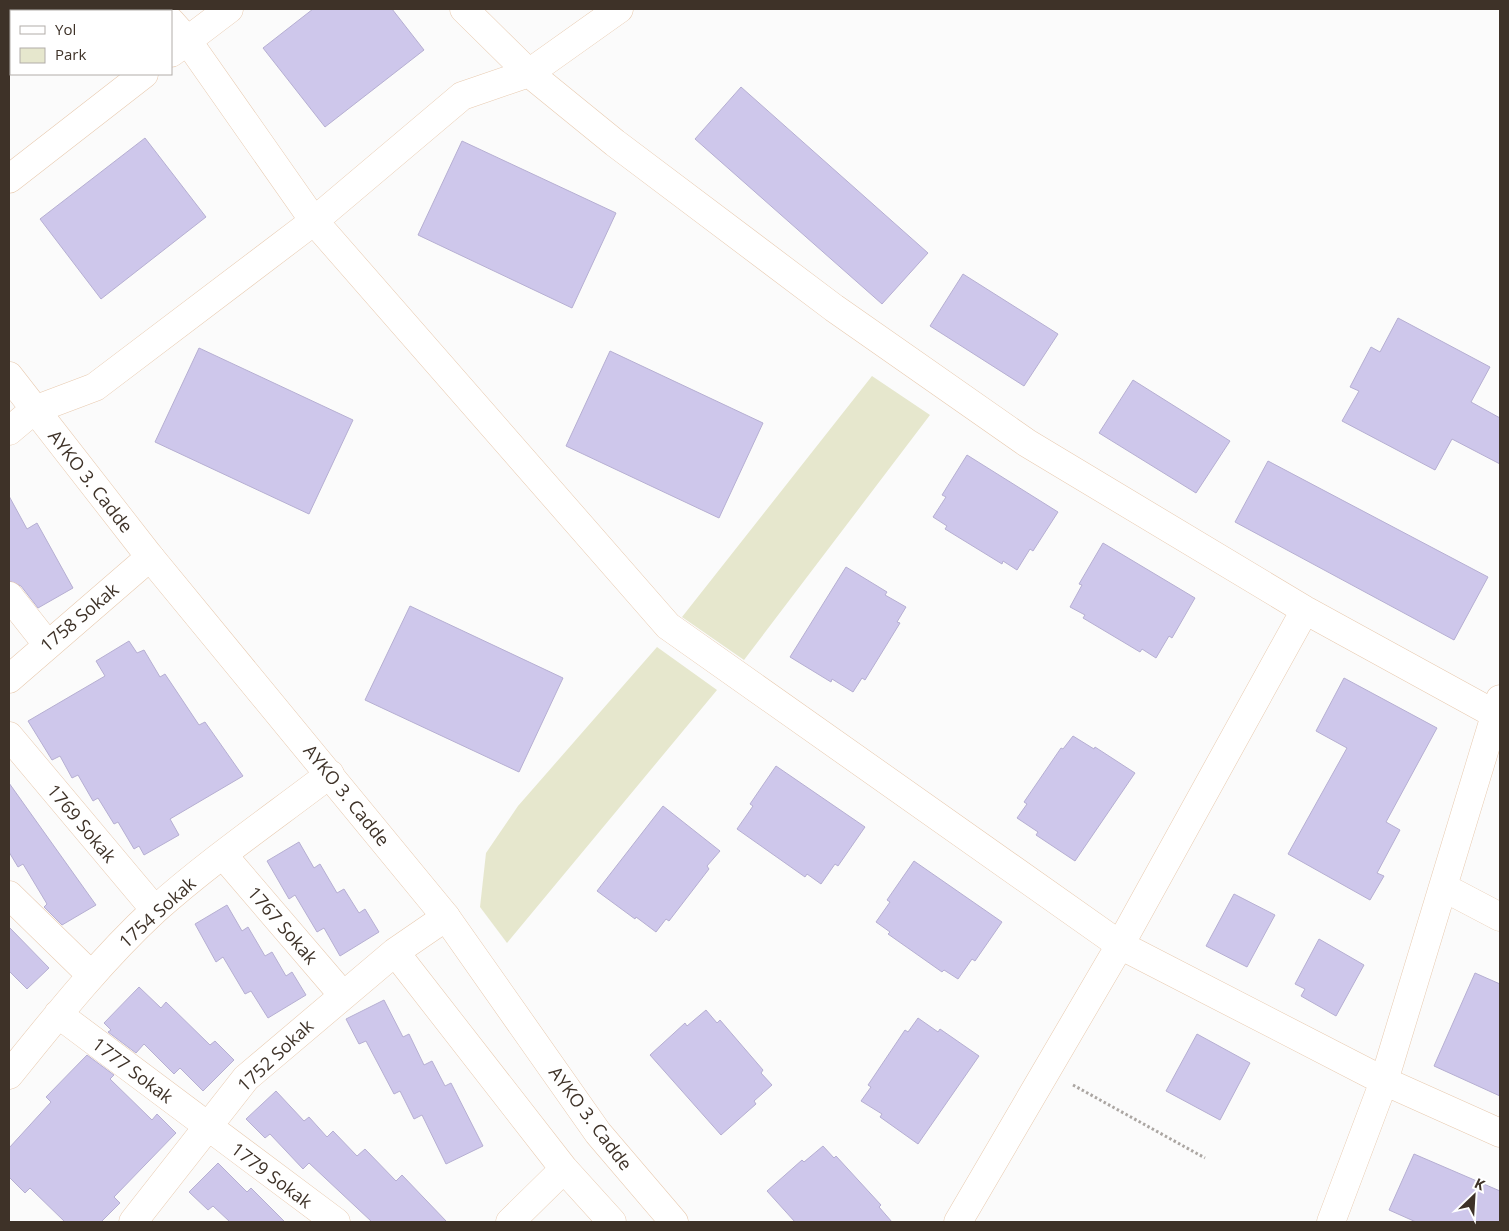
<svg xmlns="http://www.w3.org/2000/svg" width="1509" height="1231" font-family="'Open Sans',sans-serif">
  <rect width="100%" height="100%" fill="#fbfbfb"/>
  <path fill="#e6e7cd" d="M 872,376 L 930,415 L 744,660 L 682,617 Z
    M 657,647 L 717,690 L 507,943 L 480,907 L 486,853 L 518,806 Z"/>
  <path fill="#cec7eb" stroke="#b6afd2" d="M 313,9 L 392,9 L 424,50 L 325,127 L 263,48 Z
    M 741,87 L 928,253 L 882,304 L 695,139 Z
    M 145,138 L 206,217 L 101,299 L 40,219 Z
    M 462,141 L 616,213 L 572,308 L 418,235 Z
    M 963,274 L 1058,334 L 1024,386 L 930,326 Z
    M 1398,318 L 1490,367 L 1471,402 L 1500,418 L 1500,464 L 1452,439 L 1435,470 L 1342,421 L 1359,391 L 1350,387 L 1371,347 L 1380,352 Z
    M 199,348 L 353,420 L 309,514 L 155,442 Z
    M 610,351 L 763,423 L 719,518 L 566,446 Z
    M 1133,380 L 1230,441 L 1196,493 L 1099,433 Z
    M 967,455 L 1058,512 L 1033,551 L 1030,549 L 1017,570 L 1003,561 L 1002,564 L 945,529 L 947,526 L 933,517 L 946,497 L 942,495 Z
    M 1268,461 L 1488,577 L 1454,640 L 1235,522 Z
    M 9,496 L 27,529 L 37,523 L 73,588 L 38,608 L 21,586 L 9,581 Z
    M 1103,543 L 1195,598 L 1172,638 L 1169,636 L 1156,658 L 1142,649 L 1140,652 L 1083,618 L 1085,615 L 1070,607 L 1082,585 L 1079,584 Z
    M 846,567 L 887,592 L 885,595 L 906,607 L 897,622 L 900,623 L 865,680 L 862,678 L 853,692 L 832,679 L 831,682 L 790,657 Z
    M 410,606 L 563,678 L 519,772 L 365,700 Z
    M 129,641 L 137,653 L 144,650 L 160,677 L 165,674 L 199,725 L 205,722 L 243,776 L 170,819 L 179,835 L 144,855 L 139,846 L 134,849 L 118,822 L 114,824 L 98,798 L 93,801 L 78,775 L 72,778 L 60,756 L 52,760 L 28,721 L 105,676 L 96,661 Z
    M 1344,678 L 1437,728 L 1386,822 L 1400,830 L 1377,873 L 1384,876 L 1370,900 L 1288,854 L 1347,748 L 1316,731 Z
    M 1073,736 L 1094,749 L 1095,747 L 1135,773 L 1075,861 L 1036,835 L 1038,832 L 1017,818 L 1027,804 L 1024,802 L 1061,748 L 1063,749 Z
    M 776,766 L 865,827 L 838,866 L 835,864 L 821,884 L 807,874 L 805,877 L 737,829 L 753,806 L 750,804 Z
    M 9,783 L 96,905 L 62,925 L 44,907 L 47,904 L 23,864 L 18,867 L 9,852 Z
    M 663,806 L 720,851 L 707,866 L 709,869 L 669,921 L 666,919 L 656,932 L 636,917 L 635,919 L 597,891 Z
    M 299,842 L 314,868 L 320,864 L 337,893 L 344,889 L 359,913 L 365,909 L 379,932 L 340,956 L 324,928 L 317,932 L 295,895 L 289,899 L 267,861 Z
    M 914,861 L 1002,922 L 975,961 L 972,959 L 958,979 L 944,970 L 942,972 L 888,934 L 890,932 L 876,922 L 890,902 L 887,900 Z
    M 1234,894 L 1275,915 L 1247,967 L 1206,946 Z
    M 227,905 L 242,931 L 248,927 L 265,956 L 272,952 L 286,976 L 292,972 L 306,995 L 268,1018 L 251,991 L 245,994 L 223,957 L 216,962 L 195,924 Z
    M 9,927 L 49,968 L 27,989 L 9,971 Z
    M 1319,939 L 1364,965 L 1336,1016 L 1301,996 L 1305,989 L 1295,984 Z
    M 1475,973 L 1500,984 L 1500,1096 L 1434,1066 Z
    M 139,987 L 161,1008 L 166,1002 L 210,1045 L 215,1041 L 234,1060 L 203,1091 L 180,1068 L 174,1074 L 144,1044 L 136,1053 L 108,1032 L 111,1030 L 104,1023 Z
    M 384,1000 L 403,1037 L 409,1034 L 424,1065 L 432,1061 L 445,1086 L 451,1083 L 483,1146 L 446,1164 L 422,1115 L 414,1119 L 400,1091 L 394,1094 L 366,1041 L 359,1044 L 346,1019 Z
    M 706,1010 L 717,1023 L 720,1020 L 763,1070 L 761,1073 L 772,1085 L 754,1101 L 756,1104 L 721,1135 L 650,1055 L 685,1023 L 687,1026 Z
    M 918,1018 L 938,1032 L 940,1029 L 979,1056 L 918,1144 L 880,1117 L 882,1114 L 861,1101 L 871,1087 L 868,1085 L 905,1030 L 908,1032 Z
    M 1197,1034 L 1250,1063 L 1220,1120 L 1166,1091 Z
    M 87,1055 L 114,1075 L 110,1079 L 152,1120 L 157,1114 L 176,1133 L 114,1197 L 120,1203 L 101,1222 L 65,1222 L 30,1188 L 25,1193 L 9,1177 L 9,1148 L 51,1102 L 46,1097 Z
    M 276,1091 L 304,1121 L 309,1117 L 327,1137 L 333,1131 L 357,1156 L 365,1149 L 396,1181 L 402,1175 L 447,1222 L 372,1222 L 309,1163 L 303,1169 L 270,1134 L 265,1138 L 246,1119 Z
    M 823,1146 L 834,1158 L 836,1156 L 881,1205 L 879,1207 L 892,1222 L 795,1222 L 767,1191 L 802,1160 L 804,1162 Z
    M 1414,1154 L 1500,1191 L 1500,1222 L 1416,1222 L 1389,1210 Z
    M 218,1163 L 247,1192 L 251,1188 L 285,1222 L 230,1222 L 213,1206 L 208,1210 L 189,1192 Z"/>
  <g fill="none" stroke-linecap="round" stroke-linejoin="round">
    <defs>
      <path id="minor" d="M 464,9 L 529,73 L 615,143 L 834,308 L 1027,443 L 1305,610 L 1500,717
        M 171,22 L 187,40 L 314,221 L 668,626 L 1120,945 L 1384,1081 L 1500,1133
        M 171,53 L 229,9
        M 9,179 L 144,74
        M 34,410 L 95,387 L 314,221 L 462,96 L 529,73 L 619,9
        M 9,596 L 47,644
        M 9,679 L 150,557
        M 9,736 L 155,910
        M 223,855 L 342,994
        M 1443,887 L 1500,917
        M 9,895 L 91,975
        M 395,952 L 564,1169 L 612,1222
        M 58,1014 L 336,1222
        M 9,1075 C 55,1018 101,960 155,910 C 210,861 271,819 330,774
        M 133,1222 L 246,1078 L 395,952 L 446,917
        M 510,1222 L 564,1169
        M 958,1222 L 1120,945 L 1305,610
        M 1331,1222 L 1384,1081 L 1500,699"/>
      <path id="tertiary" d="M 9,376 L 150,557 L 446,917 L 598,1133 L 674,1222
        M 9,431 L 34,410"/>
    </defs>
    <use href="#minor" stroke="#e8caaf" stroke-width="29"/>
    <use href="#tertiary" stroke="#e8caaf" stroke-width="29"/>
    <path stroke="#aba6a2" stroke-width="3" stroke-dasharray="2.5 2.5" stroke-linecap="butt" d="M 1073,1085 L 1205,1158"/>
    <use href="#minor" stroke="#fff" stroke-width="28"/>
    <use href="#tertiary" stroke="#fff" stroke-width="28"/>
  </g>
  <g text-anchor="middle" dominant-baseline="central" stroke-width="4" stroke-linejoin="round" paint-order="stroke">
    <g font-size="18" fill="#3e3228" stroke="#fff">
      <text transform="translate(91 481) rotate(52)">AYKO 3. Cadde</text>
      <text transform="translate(79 617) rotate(-40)">1758 Sokak</text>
      <text transform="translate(347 795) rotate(51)">AYKO 3. Cadde</text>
      <text transform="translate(82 823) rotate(50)">1769 Sokak</text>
      <text transform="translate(157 912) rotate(-42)">1754 Sokak</text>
      <text transform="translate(283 925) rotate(49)">1767 Sokak</text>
      <text transform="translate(275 1055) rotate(-43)">1752 Sokak</text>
      <text transform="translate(133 1070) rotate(37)">1777 Sokak</text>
      <text transform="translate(591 1118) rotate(53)">AYKO 3. Cadde</text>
      <text transform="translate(272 1175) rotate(37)">1779 Sokak</text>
    </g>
  </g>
  <rect width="1509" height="1231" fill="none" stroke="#3e3228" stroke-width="20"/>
  <rect x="10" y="10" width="162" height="65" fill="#ffffff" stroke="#b2ada9"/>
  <rect x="20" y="26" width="25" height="8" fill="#ffffff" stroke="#b2ada9"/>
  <text x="55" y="35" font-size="15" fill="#3e3228">Yol</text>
  <rect x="20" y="48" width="25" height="15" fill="#e6e7cd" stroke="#b2ada9"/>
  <text x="55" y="60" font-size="15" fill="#3e3228">Park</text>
  <g transform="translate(1474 1196) rotate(25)" stroke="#ffffff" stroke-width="4" paint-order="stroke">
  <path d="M0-4L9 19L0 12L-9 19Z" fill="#3e3228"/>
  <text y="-8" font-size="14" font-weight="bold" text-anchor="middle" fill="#3e3228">K</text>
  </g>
</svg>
